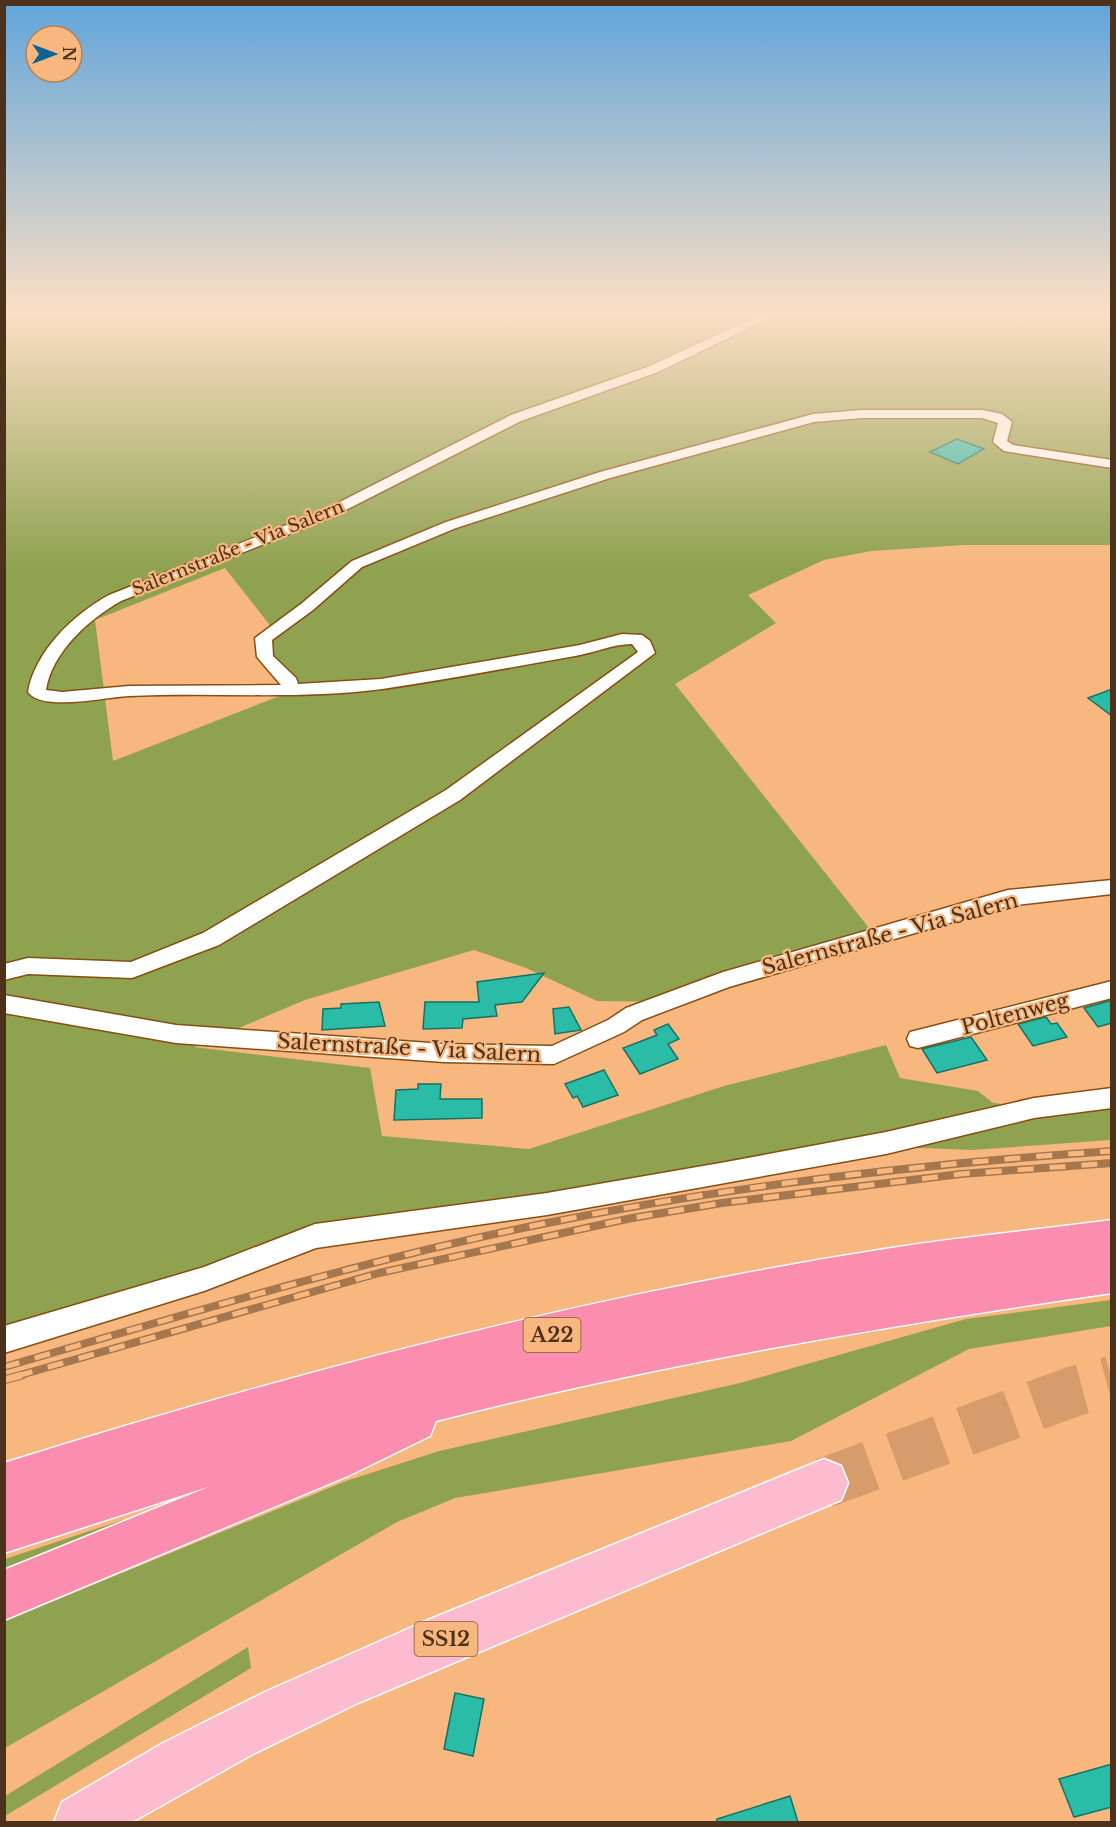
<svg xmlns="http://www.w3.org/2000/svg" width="1116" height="1827" font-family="'Libre Baskerville',serif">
  <rect width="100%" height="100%" fill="#f8b77f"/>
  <path fill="#8ea250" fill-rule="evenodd" d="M 5,314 L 1111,314 L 1111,545 L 964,545 L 871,551 L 824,560 L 748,595 L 776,623 L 675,684 L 877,938 L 667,1002 L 597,1001 L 526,968 L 474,950 L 305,1000 L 194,1047 L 370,1068 L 382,1136 L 529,1149 L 724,1086 L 886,1045 L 900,1078 L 978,1091 L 993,1103 L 1034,1108 L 1111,1098 L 1111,1140 L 971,1150 L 850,1145 L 523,1203 L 322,1227 L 5,1333 ZM 225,568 L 269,624 L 270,659 L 288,679 L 305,686 L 113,761 L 95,620 Z
    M 1111,1300 L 1111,1326 L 969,1349 L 791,1441 L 455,1498 L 397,1522 L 5,1748 L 5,1621 L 346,1481 L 439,1451 L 740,1383 L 966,1319 Z
    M 162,1507 L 5,1581 L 5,1559 Z
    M 248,1647 L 251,1668 L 5,1816 L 5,1796 Z"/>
  <path fill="#2bbca8" stroke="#157265" stroke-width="1.5" d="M 957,439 L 984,449 L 958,464 L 930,452 Z
    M 1112,689 L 1112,716 L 1088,698 Z
    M 544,973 L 522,1002 L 495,1005 L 497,1016 L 463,1019 L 462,1028 L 423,1029 L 425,1002 L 479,1002 L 477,982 Z
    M 1112,1000 L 1112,1023 L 1098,1027 L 1084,1008 Z
    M 379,1002 L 385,1026 L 322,1030 L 323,1009 L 341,1008 L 341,1004 Z
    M 569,1007 L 581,1030 L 555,1034 L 553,1009 Z
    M 1046,1017 L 1051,1024 L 1057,1023 L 1067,1037 L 1033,1046 L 1018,1024 Z
    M 668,1024 L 679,1039 L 668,1044 L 678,1059 L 640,1074 L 623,1048 L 657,1035 L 654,1030 Z
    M 971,1037 L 987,1060 L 937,1073 L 922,1049 Z
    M 604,1070 L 618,1095 L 583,1107 L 577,1096 L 573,1098 L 565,1084 Z
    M 418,1084 L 441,1084 L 440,1099 L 482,1099 L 482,1118 L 394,1120 L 396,1090 L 418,1089 Z
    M 455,1693 L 484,1699 L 473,1756 L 444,1749 Z
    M 1112,1764 L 1112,1807 L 1074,1817 L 1059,1779 Z
    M 790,1796 L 798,1822 L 717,1822 L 717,1819 Z"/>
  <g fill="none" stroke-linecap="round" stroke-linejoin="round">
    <path stroke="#d69c6b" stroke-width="50" stroke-dasharray="50 25" stroke-linecap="butt" d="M 824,1483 L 1075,1391 L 1112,1381"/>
    <defs>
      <path id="street" d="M 762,314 L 778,314 L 658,372 L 521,421 L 332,517 L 121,601 C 89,619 52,652 46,690 L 62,692 L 129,686 L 281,685 L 257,657 L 255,638 L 301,604 L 352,561 L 446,522 L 600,472 L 813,414 L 862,410 L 982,410 L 1002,414 L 1012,422 L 1007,441 L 1013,445 L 1112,460 L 1112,468 L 1004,451 L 993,442 L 998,423 L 982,418 L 862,418 L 814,422 L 610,478 L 456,528 L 362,567 L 313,610 L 272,640 L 273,656 L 296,678 L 298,684 L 381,679 L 580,645 L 622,634 L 642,635 L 650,641 L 655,653 L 460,800 L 219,945 L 132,978 L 28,974 L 4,980 L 4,964 L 28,958 L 131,962 L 203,933 L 446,790 L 638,652 L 632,644 C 612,644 594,653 575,656 C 511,667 447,680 382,689 C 298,700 213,692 129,696 C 106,697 42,712 28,692 C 35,651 74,614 109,595 L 322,511 L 511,415 L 650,366 Z
        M 1112,880 L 1112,894 L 1008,906 L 729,987 L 642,1020 L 624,1032 L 554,1064 L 444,1062 L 176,1043 L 4,1013 L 4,995 L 176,1025 L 444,1044 L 552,1046 L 608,1020 L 626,1008 L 723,972 L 1008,890 Z
        M 1112,981 L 1112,998 L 918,1048 L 910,1046 L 907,1039 L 910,1032 L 918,1030 Z
        M 1112,1088 L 1112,1108 L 1034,1118 L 886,1154 L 547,1215 L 316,1248 L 204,1291 L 4,1353 L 4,1326 L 204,1267 L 315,1224 L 547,1193 L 726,1162 L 886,1132 L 1034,1098 Z"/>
      <path id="primary" d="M 824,1459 L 841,1466 L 848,1483 L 841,1500 L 358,1703 L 253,1754 L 132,1822 L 54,1822 L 62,1802 L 163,1743 L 267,1691 L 428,1620 Z"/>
      <path id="highway" d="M 1112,1220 L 1112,1293 C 884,1326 659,1364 436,1421 L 430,1436 L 350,1475 L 4,1620 L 4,1570 L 211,1486 L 4,1553 L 4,1463 C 293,1372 586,1296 885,1249 C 960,1237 1036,1230 1112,1220 Z"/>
    </defs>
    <use href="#street" stroke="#884e11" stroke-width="3"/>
    <use href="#primary" stroke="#fff" stroke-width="3"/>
    <use href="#highway" stroke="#fff" stroke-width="3"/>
    <use href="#street" fill="#fff" fill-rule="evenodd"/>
    <use href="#primary" fill="#fdbbcf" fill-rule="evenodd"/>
    <use href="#highway" fill="#fb8daf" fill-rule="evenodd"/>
    <defs>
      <path id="rail-far1" d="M 4,1367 C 180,1316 357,1262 537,1225 C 727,1186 919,1164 1112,1151
        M 17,1376 L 379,1273 L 632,1218 L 722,1203 L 961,1174 L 1112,1163"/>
      <path id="rail" d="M 4,1380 L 22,1375"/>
    </defs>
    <use href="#rail-far1" stroke="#a5774f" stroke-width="8"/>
    <use href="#rail" stroke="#a5774f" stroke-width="9"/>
    <use href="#rail-far1" stroke="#f8b77f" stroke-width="5" stroke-dasharray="16" stroke-linecap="butt"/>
    <use href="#rail" stroke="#f8b77f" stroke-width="7" stroke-dasharray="20" stroke-linecap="butt"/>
  </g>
  <linearGradient id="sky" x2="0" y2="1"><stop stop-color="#60a5db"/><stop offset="0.55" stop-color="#fcdfc5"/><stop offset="1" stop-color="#fcdfc5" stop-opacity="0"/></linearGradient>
  <rect width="1116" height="570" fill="url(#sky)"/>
  <g text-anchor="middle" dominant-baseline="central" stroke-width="4.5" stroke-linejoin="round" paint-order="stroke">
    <g font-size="18" fill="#4c321b" stroke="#f8b77f">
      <text transform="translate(238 548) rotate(-22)">Salernstraße - Via Salern</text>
    </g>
    <g fill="#f8b77f" stroke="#805a39" stroke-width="1.5">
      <rect x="523.5" y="1318" width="57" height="34" rx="4.5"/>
      <rect x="414.5" y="1622" width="63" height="34" rx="4.5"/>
    </g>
    <g font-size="20" font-weight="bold" fill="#4c321b">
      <text x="552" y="1335">A22</text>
      <text x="446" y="1639">SS12</text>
    </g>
    <g font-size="21" fill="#4c321b" stroke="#f8b77f">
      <text transform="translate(890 934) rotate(-15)">Salernstraße - Via Salern</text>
      <text transform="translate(1015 1014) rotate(-15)">Poltenweg</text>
      <text transform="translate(409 1048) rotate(3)">Salernstraße - Via Salern</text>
    </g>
  </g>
  <rect width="1116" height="1827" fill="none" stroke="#4c321b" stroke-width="12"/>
  <g transform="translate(54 54) rotate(90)"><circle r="28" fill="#f8b77f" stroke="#b38257" stroke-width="1.5"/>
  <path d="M0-4.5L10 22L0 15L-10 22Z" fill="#0b6495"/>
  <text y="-9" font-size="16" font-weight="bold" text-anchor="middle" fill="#4c321b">N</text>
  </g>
</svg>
